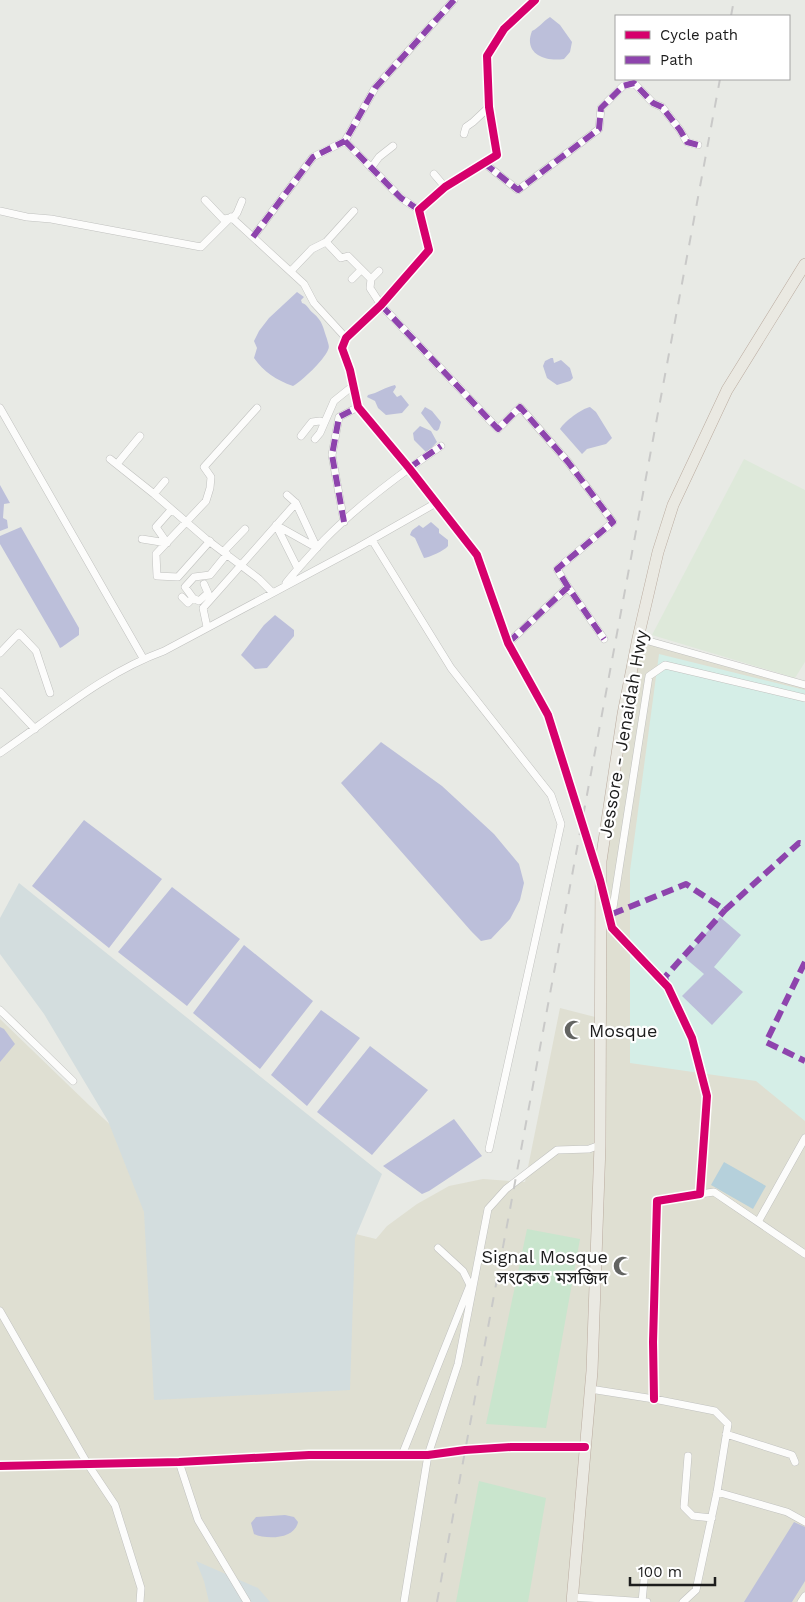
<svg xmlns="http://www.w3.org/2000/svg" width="805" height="1602" font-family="'Work Sans','Noto Sans Bengali',sans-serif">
  <rect width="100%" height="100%" fill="#e8eae5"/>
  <path fill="#dfdfd2" d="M 638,638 L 805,683 L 805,1602 L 0,1602 L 0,1019 L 90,1106 L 182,1191 L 376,1239 L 387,1226 L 417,1204 L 449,1186 L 483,1179 L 525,1182 L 560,1008 L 599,1018 L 600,880 Z"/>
  <path fill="#dee9da" d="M 744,459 L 805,490 L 805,662 L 795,678 L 652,635 Z"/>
  <path fill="#c9e5cd" d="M 527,1229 L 580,1239 L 546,1428 L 486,1424 Z
    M 479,1481 L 546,1498 L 528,1602 L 456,1602 Z"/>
  <path fill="#d3ddde" d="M 19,883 L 382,1174 L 355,1238 L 350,1390 L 154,1400 L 144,1212 L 108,1121 L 44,1014 L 0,954 L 0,918 Z
    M 196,1561 L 258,1588 L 270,1602 L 209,1602 L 204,1581 Z"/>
  <path fill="#d5eee7" d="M 659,654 L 805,690 L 805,1121 L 756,1081 L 630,1063 L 630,871 Z"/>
  <path fill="#b5d0db" d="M 724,1162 L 766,1186 L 753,1209 L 711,1185 Z"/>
  <path fill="#bcbfda" d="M 550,17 L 560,25 L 572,42 L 570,52 L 564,59 C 545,62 523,54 532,31 C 539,28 543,21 550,17 Z
    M 297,292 L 304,297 L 301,300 L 302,303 C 308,305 308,309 313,313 C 323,321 323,328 327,339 C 328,344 330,346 328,350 C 324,360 302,381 293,386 C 276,380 264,372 254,358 L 257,348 L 254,341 L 259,331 L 269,318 Z
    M 551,358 L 553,358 L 554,363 L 561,360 L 570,368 L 573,378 L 570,381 L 557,385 L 547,378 L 543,366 L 545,361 Z
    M 395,385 L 396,387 L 393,392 L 397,397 L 401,395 L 409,405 L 402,413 L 386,415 L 378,408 L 375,401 L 367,397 L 368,395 C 378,393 385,387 395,385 Z
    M 425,407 L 432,411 L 441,422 L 439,429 L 437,431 L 434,430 L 421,413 Z
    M 590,407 L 596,412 L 612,438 L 606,444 L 587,449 L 582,454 L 560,429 C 565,421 581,409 590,407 Z
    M 420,426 L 431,431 L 437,442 L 427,453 L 414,440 L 413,433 Z
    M 0,485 L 10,503 L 4,504 L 3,518 L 7,520 L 8,528 L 0,531 Z
    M 431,522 L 439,529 L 439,533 L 448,540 L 448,546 C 444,551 430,557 424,558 L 415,538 L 410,535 C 412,528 415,529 419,525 L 423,528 Z
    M 21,527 L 79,628 L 79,635 L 62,647 L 60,648 L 57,642 L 0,544 L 0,536 Z
    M 275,615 L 294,630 L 294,636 L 267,668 L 255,669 L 241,655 L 264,625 Z
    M 381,742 L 442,786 L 494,834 L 519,864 L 524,883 L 520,900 L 510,919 L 491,939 L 481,941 L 471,931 L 341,783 Z
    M 84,820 L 162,879 L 109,948 L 32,886 Z
    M 172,887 L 240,939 L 187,1006 L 118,952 Z
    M 720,917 L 741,935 L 714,967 L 743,992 L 712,1025 L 682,996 L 704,974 L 685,958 Z
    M 244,945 L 313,1001 L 260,1069 L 193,1013 Z
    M 321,1010 L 360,1038 L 307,1106 L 271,1075 Z
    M 0,1027 L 4,1029 L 15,1044 L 0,1062 Z
    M 370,1046 L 428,1090 L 372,1155 L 317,1112 Z
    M 454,1119 L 482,1156 L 429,1191 L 422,1194 L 383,1166 Z
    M 285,1515 L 294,1517 L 298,1522 C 295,1539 267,1540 254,1534 L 251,1523 L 256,1517 Z
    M 794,1522 L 805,1527 L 805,1581 L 792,1602 L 744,1602 Z"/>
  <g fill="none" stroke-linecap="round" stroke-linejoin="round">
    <defs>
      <path id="minor" d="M 535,0 L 504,29 L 487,56 L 489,107 L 497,155 L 445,187 L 419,210 L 429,250 L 381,305 L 346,338 L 342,348 L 350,370 L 358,407 L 409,468 L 477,555 L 508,643 L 548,715 L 598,875
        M 464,134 L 466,127 L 473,122 L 489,107
        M 484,163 L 518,190 L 599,129 L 601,108 L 623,86 L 634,83 L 653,103 L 662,107 L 680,130 L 687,142 L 698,145
        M 371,168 L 379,157 L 393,146
        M 434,174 L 445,187
        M 205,200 L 223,219 L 231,218
        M 419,210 L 401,198 L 345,141 L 375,88 L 454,0
        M 0,211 L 27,217 L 51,219 L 201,247 L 231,217 L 304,284 L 314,303 L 346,338
        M 232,219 L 237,213 L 242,201
        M 253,237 L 313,157 L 345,141
        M 326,242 L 341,258 L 348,256 L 371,279 L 370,288 L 381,305 L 498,429 L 520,407 L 568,462 L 613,522 L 557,569 L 568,587
        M 291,271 L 312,249 L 326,242 L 354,211
        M 352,279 L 361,270
        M 371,279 L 379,271
        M 0,408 L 143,658
        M 301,436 L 312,422 L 320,421
        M 315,439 L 320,433 L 334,401 L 354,385
        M 110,459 L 154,494 L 206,539 L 259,579 L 272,592
        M 117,464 L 140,436
        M 154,494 L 165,481
        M 296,503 L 317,548 L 276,525 L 298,569
        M 344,522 L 332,455 L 339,417 L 358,407
        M 142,539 L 167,543 L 156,527 L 171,510
        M 372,540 L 451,668 L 551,795 L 561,824 L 489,1149
        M 210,541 L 178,577 L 157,576 L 156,554 L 206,501 L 210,488 L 211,477 L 204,467 L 257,408
        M 224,551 L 245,529
        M 286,583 C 298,568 311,554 324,540 C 359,504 400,474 441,446
        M 204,584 L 208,593 L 199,601 L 193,598 L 185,587 L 194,577 L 210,575 L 227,554
        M 182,597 L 188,603 L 193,598
        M 207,627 L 203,608 L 296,503 L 287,495
        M 638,638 L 805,685
        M 508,643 L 568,587 L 604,639
        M 0,653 L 19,633 L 36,651 L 50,693
        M 0,692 L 35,729
        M 0,753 C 53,717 103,673 164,651 L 357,548 L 436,503
        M 605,900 L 612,928 L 668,987 L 692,1038 L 707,1096 L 700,1194 L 657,1201 L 653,1342 L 654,1399
        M 612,914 L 649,676 L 665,665 L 805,698
        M 0,1010 L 73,1081
        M 700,1194 L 714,1192 L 805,1254
        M 758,1222 L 805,1138
        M 0,1311 L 87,1463 L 115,1505 L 141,1588 L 140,1602
        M 590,1389 L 654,1399 L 715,1411 L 728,1424 L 717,1492 L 696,1590 L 683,1602
        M 726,1434 L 792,1455 L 795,1462
        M 402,1455 L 470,1285 L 463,1271 L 438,1248
        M 688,1456 L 684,1507 L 693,1516 L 712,1518
        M 179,1462 L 198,1520 L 247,1602
        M 0,1466 L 179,1462 L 309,1455 L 428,1455 L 465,1450 L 511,1447 L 585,1447
        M 717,1492 L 787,1512 L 805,1522
        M 573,1597 L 647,1602
        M 404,1602 L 428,1455 L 458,1364 L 488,1209 L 506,1189 L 557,1150 L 589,1149 L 600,1145
        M 642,1602 L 645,1570
        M 801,1602 L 805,1596"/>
      <path id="trunk" d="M 572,1602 L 592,1371 L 600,1145 L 601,861 L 623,714 L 638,638 L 658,552 L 673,505 L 727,390 L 805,264"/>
    </defs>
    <use href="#minor" stroke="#c0c1bf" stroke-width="8"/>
    <use href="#trunk" stroke="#baab9f" stroke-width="12"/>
    <use href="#minor" stroke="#fcfcfb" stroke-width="7"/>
    <use href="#trunk" stroke="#eae9e2" stroke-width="11"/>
    <path stroke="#c9c9c8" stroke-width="2" stroke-dasharray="10 10" stroke-linecap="butt" d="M 731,16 L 734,0
      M 437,1602 L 720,79"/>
    <path stroke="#8e44ad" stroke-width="6" stroke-dasharray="12 6" stroke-linecap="butt" d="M 484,163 L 518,190 L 599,129 L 601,108 L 623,86 L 634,83 L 653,103 L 662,107 L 680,130 L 687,142 L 698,145
      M 419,210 L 401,198 L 345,141 L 375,88 L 454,0
      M 253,237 L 313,157 L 345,141
      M 381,305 L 498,429 L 520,407 L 568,462 L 613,522 L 557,569 L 568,587
      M 409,468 L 441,446
      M 344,522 L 332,455 L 339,417 L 358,407
      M 508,643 L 568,587 L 604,639
      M 612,914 L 686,884 L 725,910 L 799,843 L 805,844
      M 805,962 L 766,1042 L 805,1061
      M 667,984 L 665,977 L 725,910"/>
    <defs>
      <path id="cycleway" d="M 535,0 L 504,29 L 487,56 L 489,107 L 497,155 L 445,187 L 419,210 L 429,250 L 381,305 L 346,338 L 342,348 L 350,370 L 358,407 L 409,468 L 477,555 L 508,643 L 548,715 L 600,880 L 612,928 L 668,987 L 692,1038 L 707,1096 L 700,1194 L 657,1201 L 653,1342 L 654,1399
        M 0,1466 L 179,1462 L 309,1455 L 428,1455 L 465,1450 L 511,1447 L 585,1447"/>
    </defs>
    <use href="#cycleway" stroke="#fff" stroke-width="11"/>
    <use href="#cycleway" stroke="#d6006c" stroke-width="8"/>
  </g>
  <defs>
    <symbol id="mosque-bare" viewBox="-9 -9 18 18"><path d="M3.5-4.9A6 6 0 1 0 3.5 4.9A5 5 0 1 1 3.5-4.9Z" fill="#636462" stroke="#fff" stroke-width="2.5" paint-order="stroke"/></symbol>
  </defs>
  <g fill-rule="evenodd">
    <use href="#mosque-bare" x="560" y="1016" width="28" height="28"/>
    <use href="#mosque-bare" x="609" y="1252" width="28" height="28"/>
  </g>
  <g text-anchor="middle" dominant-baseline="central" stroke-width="4.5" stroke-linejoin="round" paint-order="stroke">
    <g font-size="18" fill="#1c1c1c" stroke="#fff">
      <text transform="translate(623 734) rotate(-80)">Jessore - Jenaidah Hwy</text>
    </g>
    <g font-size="18" fill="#1c1c1c" stroke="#fff" text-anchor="start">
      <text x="589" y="1030">Mosque</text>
      <text x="608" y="1256" text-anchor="end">Signal Mosque<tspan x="608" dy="21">সংকেত মসজিদ</tspan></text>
    </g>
  </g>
  <rect x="615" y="15" width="175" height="65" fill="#ffffff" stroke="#a4a4a4"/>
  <rect x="625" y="31" width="25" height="8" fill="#d6006c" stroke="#a4a4a4"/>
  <text x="660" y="40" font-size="15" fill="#1c1c1c">Cycle path</text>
  <rect x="625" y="56" width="25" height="8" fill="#8e44ad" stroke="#a4a4a4"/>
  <text x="660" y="65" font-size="15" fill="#1c1c1c">Path</text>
  <path d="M630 1577v8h85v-8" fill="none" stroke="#1c1c1c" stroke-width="2.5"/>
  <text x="638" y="1577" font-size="15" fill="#1c1c1c" stroke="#ffffff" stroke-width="4" paint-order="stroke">100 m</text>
</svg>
